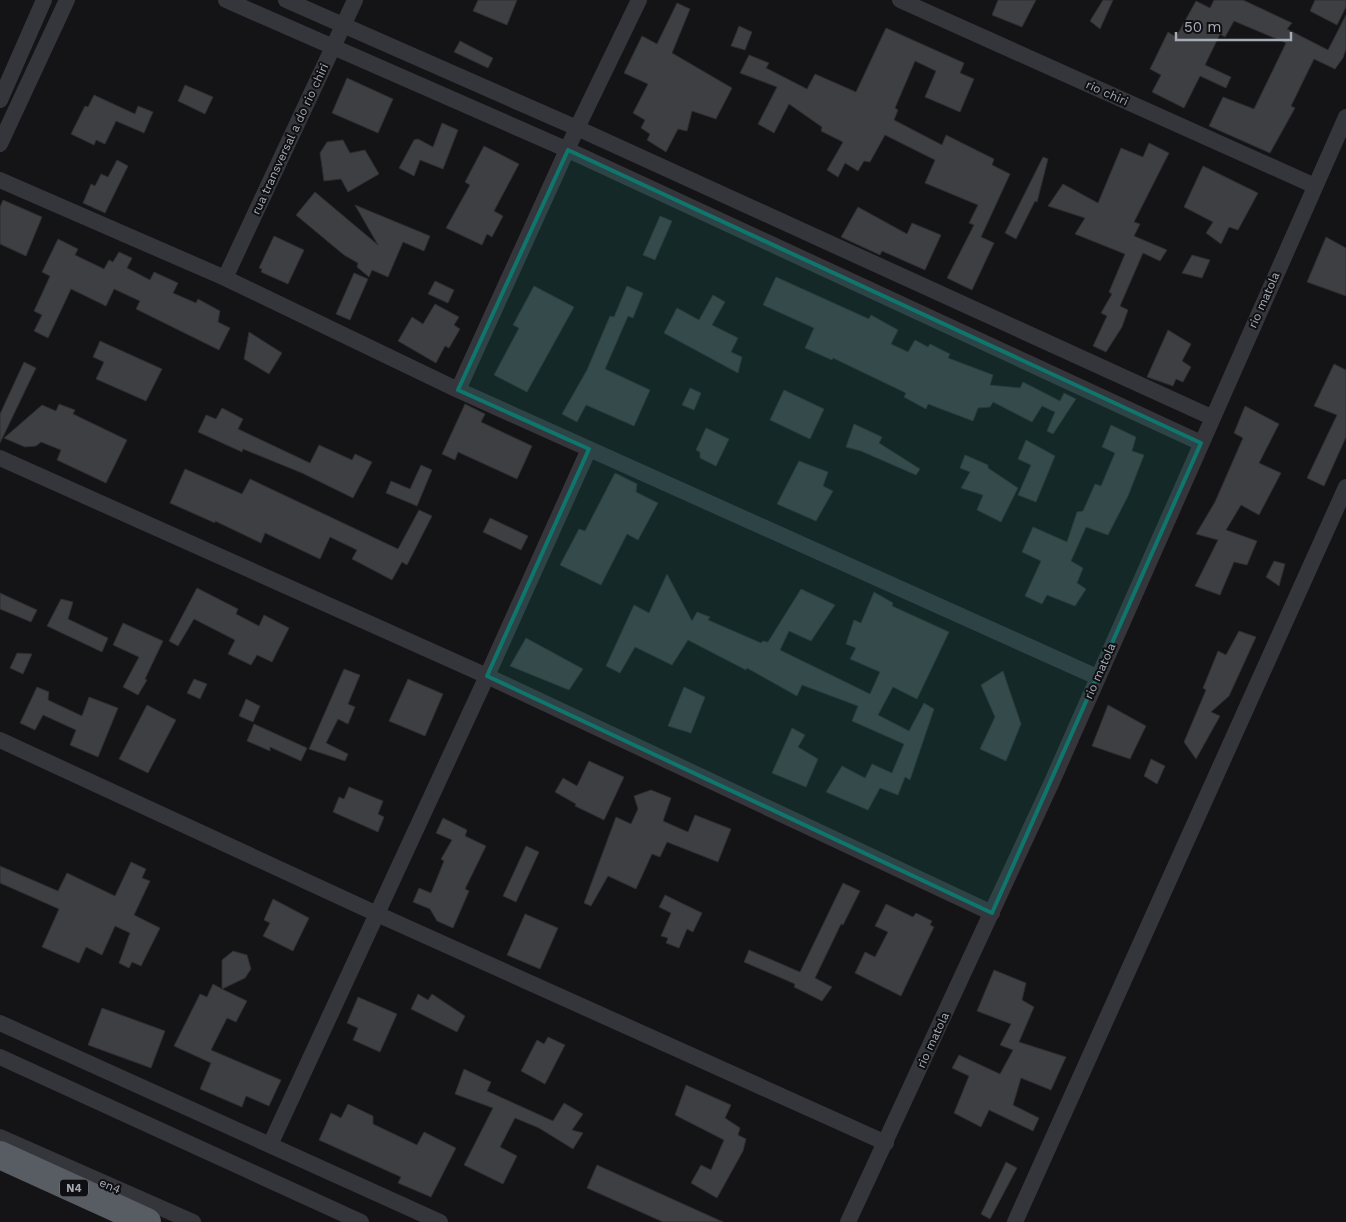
<svg xmlns="http://www.w3.org/2000/svg" width="1346" height="1222" font-family="'Work Sans',sans-serif">
  <rect width="100%" height="100%" fill="#141416"/>
  <path fill="#3e3f43" stroke="#2e2e32" d="M 478,0 L 517,0 L 507,25 L 473,11 Z
    M 998,0 L 1036,0 L 1022,27 L 992,15 Z
    M 1103,0 L 1113,0 L 1100,29 L 1090,21 Z
    M 1214,0 L 1243,0 L 1292,23 L 1287,29 L 1328,50 L 1346,15 L 1346,49 L 1343,58 L 1335,69 L 1314,59 L 1291,106 L 1295,108 L 1270,153 L 1209,126 L 1223,97 L 1254,109 L 1286,43 L 1234,21 L 1225,37 L 1220,34 L 1205,65 L 1231,77 L 1226,88 L 1200,76 L 1184,108 L 1152,92 L 1161,75 L 1150,69 L 1168,32 L 1176,37 L 1196,1 L 1210,8 Z
    M 1315,0 L 1346,0 L 1346,7 L 1337,25 L 1310,11 Z
    M 677,3 L 690,9 L 672,53 L 732,88 L 716,119 L 692,111 L 687,131 L 678,129 L 666,152 L 647,140 L 650,134 L 641,128 L 645,120 L 633,113 L 648,84 L 624,73 L 642,36 L 657,44 Z
    M 739,26 L 752,32 L 745,50 L 731,46 Z
    M 886,28 L 964,63 L 960,73 L 974,79 L 960,112 L 925,97 L 936,71 L 915,61 L 895,108 L 898,110 L 894,120 L 942,145 L 946,135 L 994,159 L 992,165 L 1010,174 L 981,237 L 994,243 L 972,290 L 947,278 L 974,225 L 969,223 L 978,205 L 925,183 L 935,160 L 885,135 L 870,162 L 864,161 L 858,171 L 845,163 L 838,177 L 827,170 L 843,142 L 821,131 L 822,127 L 789,104 L 774,133 L 758,124 L 777,87 L 740,73 L 749,55 L 769,63 L 766,68 L 807,89 L 815,74 L 856,92 Z
    M 460,41 L 493,58 L 488,68 L 454,52 Z
    M 347,78 L 393,99 L 378,133 L 332,113 Z
    M 185,85 L 213,97 L 205,114 L 178,101 Z
    M 94,95 L 135,114 L 138,106 L 153,112 L 144,133 L 116,121 L 105,144 L 96,140 L 94,145 L 71,134 L 85,106 L 88,107 Z
    M 442,123 L 458,130 L 443,169 L 420,160 L 414,176 L 399,168 L 414,140 L 418,139 L 433,147 Z
    M 343,140 L 350,153 L 365,150 L 379,174 L 348,192 L 341,179 L 324,181 L 320,153 L 327,142 Z
    M 1149,143 L 1169,153 L 1134,222 L 1140,224 L 1134,236 L 1167,250 L 1160,261 L 1143,253 L 1120,306 L 1128,310 L 1122,327 L 1106,352 L 1093,346 L 1107,316 L 1101,313 L 1112,294 L 1109,292 L 1125,254 L 1075,234 L 1085,218 L 1048,206 L 1063,184 L 1098,203 L 1121,148 L 1143,157 Z
    M 484,146 L 519,164 L 494,211 L 503,216 L 492,237 L 487,234 L 482,245 L 446,228 L 470,185 L 465,182 Z
    M 1043,157 L 1048,159 L 1037,202 L 1035,201 L 1016,239 L 1005,233 Z
    M 117,160 L 128,166 L 105,213 L 83,203 L 91,184 L 95,186 L 101,174 L 108,177 Z
    M 1203,166 L 1258,193 L 1238,230 L 1229,227 L 1221,244 L 1206,233 L 1213,222 L 1184,207 Z
    M 315,192 L 378,245 L 355,205 L 430,236 L 424,251 L 403,242 L 388,277 L 372,270 L 369,277 L 357,267 L 358,263 L 344,255 L 296,215 Z
    M 3,200 L 42,217 L 26,256 L 0,244 L 0,207 Z
    M 858,207 L 907,234 L 912,223 L 941,235 L 925,270 L 882,251 L 880,255 L 841,237 Z
    M 660,216 L 672,221 L 655,260 L 643,255 Z
    M 274,236 L 304,250 L 288,284 L 261,272 L 262,269 L 259,268 Z
    M 1326,237 L 1346,248 L 1346,296 L 1307,282 Z
    M 58,239 L 78,249 L 75,255 L 104,269 L 109,260 L 113,262 L 119,252 L 132,258 L 127,268 L 150,280 L 154,272 L 178,283 L 173,293 L 196,303 L 198,299 L 220,311 L 218,322 L 230,328 L 219,350 L 136,309 L 140,301 L 114,289 L 106,306 L 71,289 L 48,338 L 34,331 L 42,315 L 34,311 L 50,276 L 42,272 Z
    M 1192,255 L 1210,260 L 1202,278 L 1182,273 Z
    M 354,273 L 368,279 L 350,320 L 336,314 Z
    M 776,277 L 869,319 L 871,315 L 898,330 L 891,344 L 908,352 L 915,340 L 928,347 L 930,344 L 950,354 L 948,358 L 993,375 L 990,385 L 1020,388 L 1023,382 L 1060,401 L 1064,393 L 1076,399 L 1053,434 L 1047,431 L 1055,412 L 1042,406 L 1032,422 L 993,402 L 990,407 L 978,408 L 973,421 L 928,404 L 926,409 L 904,397 L 906,393 L 833,358 L 832,360 L 805,348 L 814,328 L 763,305 Z
    M 435,281 L 454,290 L 448,303 L 428,294 Z
    M 534,286 L 574,307 L 527,392 L 494,375 L 519,328 L 513,325 Z
    M 627,286 L 643,293 L 633,318 L 628,316 L 605,369 L 650,390 L 634,426 L 586,405 L 577,422 L 562,414 L 587,370 L 610,316 L 614,317 Z
    M 713,295 L 725,302 L 712,325 L 738,338 L 731,352 L 742,357 L 738,373 L 664,333 L 677,308 L 699,320 Z
    M 435,304 L 459,317 L 454,325 L 460,329 L 449,348 L 445,346 L 436,363 L 398,341 L 412,317 L 423,324 Z
    M 1168,330 L 1191,344 L 1182,361 L 1191,367 L 1183,382 L 1176,379 L 1173,386 L 1147,377 Z
    M 249,332 L 282,353 L 269,374 L 244,359 Z
    M 100,341 L 162,369 L 146,401 L 96,379 L 104,362 L 93,357 Z
    M 24,362 L 36,368 L 0,443 L 0,414 Z
    M 1334,364 L 1346,370 L 1346,437 L 1324,486 L 1307,478 L 1337,415 L 1314,406 Z
    M 690,388 L 701,393 L 694,410 L 682,405 Z
    M 784,390 L 824,409 L 810,439 L 770,420 Z
    M 59,404 L 75,410 L 73,414 L 127,440 L 106,483 L 57,460 L 61,450 L 41,442 L 36,446 L 25,447 L 4,438 L 42,405 L 56,411 Z
    M 465,404 L 485,414 L 481,422 L 532,446 L 517,479 L 458,452 L 455,460 L 442,454 Z
    M 1245,406 L 1279,424 L 1259,463 L 1281,473 L 1259,515 L 1241,505 L 1226,530 L 1257,541 L 1247,565 L 1234,562 L 1220,595 L 1195,586 L 1218,540 L 1196,534 L 1215,502 L 1243,438 L 1234,433 Z
    M 222,408 L 243,419 L 238,429 L 310,463 L 319,445 L 352,460 L 355,454 L 372,462 L 353,498 L 302,473 L 243,449 L 242,452 L 198,432 L 206,415 L 216,419 Z
    M 854,424 L 882,437 L 879,443 L 920,469 L 916,475 L 861,451 L 846,447 Z
    M 1111,425 L 1136,437 L 1132,451 L 1144,455 L 1128,496 L 1108,535 L 1086,527 L 1071,561 L 1083,568 L 1077,583 L 1086,589 L 1075,606 L 1047,595 L 1042,604 L 1025,596 L 1041,561 L 1022,552 L 1033,527 L 1067,542 L 1077,512 L 1083,511 L 1095,484 L 1101,486 L 1115,453 L 1102,447 Z
    M 706,428 L 729,439 L 716,466 L 700,458 L 700,452 L 696,450 Z
    M 1026,440 L 1055,456 L 1036,502 L 1018,495 L 1031,465 L 1018,459 Z
    M 965,455 L 988,465 L 988,468 L 1018,488 L 1001,522 L 977,510 L 983,495 L 961,488 L 970,472 L 960,468 Z
    M 799,461 L 828,472 L 823,486 L 833,491 L 816,521 L 777,504 Z
    M 421,465 L 432,470 L 417,506 L 386,493 L 391,481 L 410,489 Z
    M 185,469 L 242,494 L 250,479 L 398,549 L 419,510 L 432,516 L 407,565 L 402,562 L 392,580 L 352,559 L 357,550 L 330,537 L 320,559 L 265,533 L 261,543 L 215,521 L 215,523 L 170,503 Z
    M 615,473 L 637,484 L 636,492 L 658,503 L 638,540 L 627,534 L 601,585 L 560,565 L 579,529 L 585,531 Z
    M 490,518 L 528,536 L 521,550 L 483,532 Z
    M 1274,561 L 1285,564 L 1279,586 L 1266,577 Z
    M 667,574 L 692,621 L 697,612 L 710,617 L 708,620 L 761,643 L 763,641 L 768,642 L 801,589 L 835,605 L 811,641 L 789,631 L 780,650 L 870,694 L 880,672 L 850,659 L 856,648 L 846,644 L 854,620 L 861,623 L 874,592 L 893,603 L 892,606 L 949,632 L 917,699 L 893,687 L 878,715 L 909,731 L 924,703 L 934,709 L 910,780 L 905,777 L 898,795 L 880,788 L 868,810 L 826,792 L 842,766 L 865,778 L 872,764 L 892,773 L 904,744 L 852,721 L 858,706 L 802,685 L 797,696 L 747,668 L 746,670 L 688,640 L 672,665 L 635,647 L 620,673 L 606,666 L 634,605 L 649,613 Z
    M 197,588 L 238,609 L 236,614 L 259,626 L 264,615 L 289,628 L 272,662 L 257,655 L 251,665 L 228,654 L 235,640 L 194,619 L 178,646 L 169,641 Z
    M 0,593 L 37,610 L 31,622 L 0,609 Z
    M 61,599 L 73,602 L 68,619 L 108,638 L 102,652 L 47,626 Z
    M 123,623 L 163,641 L 145,679 L 147,680 L 138,695 L 123,687 L 139,657 L 113,645 Z
    M 1239,631 L 1256,637 L 1229,696 L 1211,712 L 1220,716 L 1196,759 L 1184,742 L 1206,690 L 1203,688 L 1218,651 L 1226,655 Z
    M 526,638 L 583,669 L 569,690 L 510,666 Z
    M 17,653 L 32,654 L 23,674 L 10,668 Z
    M 344,669 L 360,675 L 348,704 L 355,707 L 348,724 L 338,719 L 326,743 L 348,754 L 345,761 L 309,749 Z
    M 1003,671 L 1021,724 L 1006,761 L 980,749 L 995,717 L 981,685 Z
    M 194,679 L 207,684 L 200,699 L 187,693 Z
    M 408,679 L 443,694 L 425,736 L 389,721 Z
    M 37,687 L 49,692 L 48,700 L 82,716 L 89,697 L 118,708 L 98,757 L 70,745 L 76,730 L 43,715 L 35,730 L 20,723 Z
    M 684,687 L 705,697 L 691,733 L 668,726 Z
    M 246,699 L 260,706 L 253,722 L 239,716 Z
    M 147,705 L 176,720 L 148,773 L 119,759 Z
    M 1108,705 L 1146,726 L 1130,759 L 1092,746 Z
    M 254,724 L 307,748 L 301,761 L 270,747 L 270,751 L 247,741 Z
    M 792,728 L 805,735 L 798,747 L 818,759 L 806,787 L 772,773 Z
    M 1151,759 L 1165,766 L 1157,784 L 1144,776 Z
    M 589,761 L 624,777 L 604,820 L 575,806 L 576,804 L 555,792 L 563,778 L 577,786 Z
    M 349,787 L 383,801 L 378,814 L 384,817 L 378,832 L 333,812 L 339,797 L 344,799 Z
    M 651,790 L 671,798 L 663,821 L 688,832 L 695,815 L 731,829 L 718,862 L 667,842 L 660,857 L 652,854 L 636,889 L 608,876 L 591,906 L 584,903 L 616,817 L 631,824 L 638,809 L 634,796 Z
    M 443,818 L 467,830 L 465,836 L 486,846 L 465,889 L 469,891 L 453,928 L 437,921 L 430,909 L 413,902 L 419,888 L 431,893 L 444,861 L 441,859 L 452,840 L 436,833 Z
    M 526,846 L 539,852 L 516,902 L 503,896 Z
    M 131,862 L 146,869 L 142,878 L 150,881 L 134,915 L 160,928 L 141,966 L 132,962 L 129,968 L 119,963 L 130,933 L 115,926 L 102,955 L 86,947 L 79,963 L 42,947 L 59,909 L 0,883 L 0,866 L 58,891 L 67,873 L 115,896 Z
    M 843,883 L 860,891 L 843,925 L 841,924 L 815,978 L 832,987 L 822,1001 L 794,987 L 795,984 L 744,962 L 749,950 L 800,972 Z
    M 665,895 L 702,913 L 693,932 L 687,929 L 679,948 L 666,943 L 668,938 L 661,936 L 671,913 L 659,907 Z
    M 273,899 L 309,918 L 293,951 L 263,936 L 270,923 L 264,920 Z
    M 886,904 L 913,917 L 916,913 L 932,921 L 930,925 L 934,927 L 901,996 L 855,973 L 865,952 L 875,957 L 888,932 L 875,926 Z
    M 525,914 L 558,928 L 540,969 L 507,955 Z
    M 233,951 L 247,955 L 251,969 L 245,978 L 222,989 L 247,1001 L 236,1022 L 227,1018 L 211,1050 L 281,1080 L 269,1106 L 246,1096 L 242,1107 L 200,1089 L 211,1063 L 174,1046 L 200,994 L 207,997 L 213,984 L 222,989 L 222,960 Z
    M 994,970 L 1026,983 L 1022,1000 L 1034,1007 L 1019,1042 L 1066,1057 L 1051,1090 L 1021,1078 L 1013,1105 L 1039,1118 L 1033,1131 L 989,1110 L 981,1127 L 954,1113 L 969,1076 L 952,1068 L 959,1055 L 1000,1074 L 1013,1050 L 1000,1045 L 1011,1024 L 977,1011 Z
    M 418,994 L 428,1000 L 432,994 L 465,1016 L 457,1032 L 411,1009 Z
    M 358,997 L 397,1014 L 380,1052 L 353,1040 L 358,1028 L 347,1023 Z
    M 102,1008 L 165,1031 L 151,1068 L 88,1045 Z
    M 548,1037 L 565,1045 L 545,1084 L 521,1071 L 537,1040 L 544,1044 Z
    M 464,1069 L 491,1082 L 487,1091 L 553,1121 L 564,1103 L 583,1114 L 572,1130 L 583,1133 L 573,1149 L 539,1128 L 515,1118 L 500,1147 L 517,1156 L 503,1184 L 464,1165 L 493,1108 L 455,1094 Z
    M 686,1085 L 731,1105 L 725,1118 L 740,1128 L 738,1135 L 746,1139 L 743,1151 L 717,1198 L 691,1183 L 701,1165 L 711,1170 L 724,1140 L 675,1115 Z
    M 348,1104 L 373,1116 L 373,1124 L 417,1145 L 424,1132 L 456,1148 L 431,1197 L 398,1183 L 401,1177 L 319,1140 L 331,1113 L 341,1118 Z
    M 1006,1162 L 1017,1168 L 990,1219 L 981,1214 Z
    M 597,1165 L 723,1222 L 663,1222 L 587,1188 Z"/>
  <g fill="none" stroke-linecap="round" stroke-linejoin="round">
    <path stroke="#35363b" stroke-width="16" d="M 226,0 L 568,150 L 1201,443
      M 286,0 L 577,128 L 1211,417
      M 900,0 L 1315,186
      M 0,100 L 44,0
      M 0,144 L 67,0
      M 0,180 L 225,278 L 458,390 L 1097,677
      M 225,278 L 355,0
      M 458,390 L 577,128 L 639,0
      M 0,458 L 487,676 L 992,913
      M 0,740 L 377,914 L 886,1143
      M 0,1023 L 440,1222
      M 0,1057 L 361,1222
      M 0,1137 L 193,1222
      M 270,1145 L 487,676 L 589,449
      M 848,1222 L 1051,784 L 1346,117
      M 1015,1222 L 1346,487"/>
    <path stroke="#585c63" stroke-width="28" d="M 0,1155 L 147,1222"/>
  </g>
  <path fill="#0f766e" fill-opacity="0.2" stroke="#0f766e" stroke-width="4" stroke-linejoin="round" d="M 568,150 L 1201,443 L 992,913 L 487,676 L 589,449 L 458,390 Z"/>
  <g text-anchor="middle" dominant-baseline="central" stroke-width="4" stroke-linejoin="round" paint-order="stroke">
    <rect fill="#0f0f11" stroke="#787c85" stroke-width="1" x="60" y="1179.5" width="28" height="17" rx="4"/>
    <g font-size="11" font-weight="bold" fill="#a5abb7">
      <text x="74" y="1188">N4</text>
    </g>
    <g font-size="12" fill="#a5abb7" stroke="#0f0f11">
      <text transform="translate(1107 93) rotate(24)">rio chiri</text>
      <text transform="translate(290 139) rotate(-65)">rua transversal a do rio chiri</text>
      <text transform="translate(1264 300) rotate(-66)">rio matola</text>
      <text transform="translate(1100 671) rotate(-66)">rio matola</text>
      <text transform="translate(933 1040) rotate(-65)">rio matola</text>
      <text transform="translate(110 1186) rotate(23)">en4</text>
    </g>
  </g>
  <path d="M1176 32v8h115v-8" fill="none" stroke="#a5abb7" stroke-width="2.5"/>
  <text x="1184" y="32" font-size="15" fill="#a5abb7" stroke="#0f0f11" stroke-width="4" paint-order="stroke">50 m</text>
</svg>
